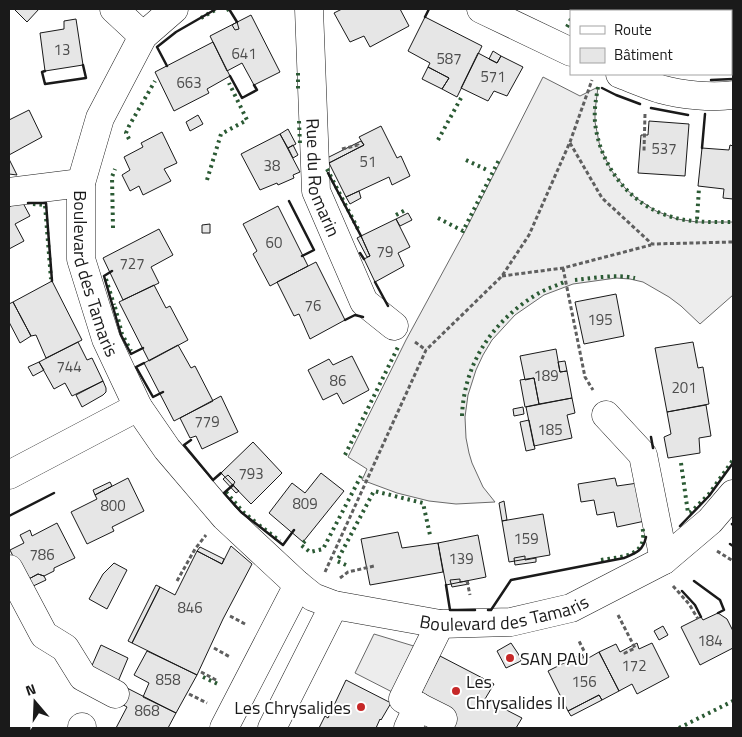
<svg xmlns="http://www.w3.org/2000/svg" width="742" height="737" font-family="'Titillium Web',sans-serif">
  <rect width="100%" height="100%" fill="#fff"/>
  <path fill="#ededed" stroke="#6a6a6a" d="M 577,9 L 639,9 L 638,11 L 576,11 Z
    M 543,77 L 580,96 L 598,87 L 595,111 L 595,122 L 600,147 L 611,170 L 625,188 L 636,198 L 656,211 L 677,219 L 697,222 L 733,222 L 733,295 L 700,324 L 681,306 L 669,297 L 643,282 L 630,279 L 616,278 L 573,284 L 544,295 L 515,315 L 492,340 L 483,355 L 476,370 L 468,395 L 465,417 L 466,438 L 469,453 L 472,463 L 483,487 L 495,502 L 456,504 L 429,501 L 397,493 L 362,480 L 367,469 L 348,457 L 406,340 L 464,233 Z
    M 374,634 L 417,647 L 398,695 L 355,673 Z"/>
  <path fill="#e6e6e6" stroke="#1a1a1a" d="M 14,9 L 39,9 L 27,22 Z
    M 342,9 L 400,9 L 409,26 L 370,47 L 364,36 L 350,42 L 334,13 Z
    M 654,9 L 688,9 L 696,11 L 654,11 Z
    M 251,15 L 280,72 L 254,85 L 242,63 L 227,71 L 210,36 Z
    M 425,17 L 482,46 L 457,97 L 442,89 L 449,78 L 428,67 L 430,63 L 408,51 Z
    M 76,19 L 83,65 L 45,71 L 40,33 L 64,29 L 64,21 Z
    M 237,22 L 239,29 L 235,30 L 232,25 Z
    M 733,22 L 733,38 L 731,36 L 731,25 Z
    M 213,42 L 230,76 L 207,89 L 209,93 L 174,111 L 155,72 Z
    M 493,51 L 501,56 L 497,63 L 489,59 Z
    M 478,53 L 497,63 L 501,56 L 523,67 L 507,96 L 494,91 L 488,101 L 461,88 Z
    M 428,67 L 449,78 L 442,89 L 422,79 Z
    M 29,110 L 42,137 L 9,155 L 9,120 Z
    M 198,115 L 203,124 L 190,131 L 186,122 Z
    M 649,121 L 689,124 L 685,176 L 638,173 L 641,135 L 648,135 Z
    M 381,126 L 397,158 L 401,156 L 410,176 L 392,185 L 389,177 L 346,197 L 329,163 L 364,145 L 359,137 Z
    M 288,129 L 296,144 L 288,148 L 280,134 Z
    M 162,132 L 177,163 L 164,169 L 171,181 L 143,195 L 139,186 L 130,191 L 122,175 L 130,170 L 124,157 L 143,147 L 141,143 Z
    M 280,134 L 300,172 L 293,175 L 294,178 L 278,185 L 277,183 L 260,190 L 241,154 Z
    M 361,141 L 364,145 L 329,163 L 327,158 Z
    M 293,145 L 298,155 L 293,158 L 288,148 Z
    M 730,145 L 733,146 L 733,199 L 723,198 L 724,189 L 698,186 L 702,148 L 729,150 Z
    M 9,159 L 17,175 L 9,174 Z
    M 359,191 L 361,198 L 350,204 L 346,197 Z
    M 17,202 L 23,203 L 30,216 L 15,224 L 24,241 L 9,249 L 9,207 Z
    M 278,206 L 308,266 L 270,286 L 253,254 L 257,251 L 243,224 Z
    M 408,213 L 412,220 L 400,226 L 396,219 Z
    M 396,219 L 410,247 L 398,253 L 404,266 L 375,282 L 364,259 L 370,256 L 361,236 Z
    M 210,224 L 210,233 L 202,233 L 202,225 Z
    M 159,229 L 173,255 L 151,267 L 159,283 L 123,300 L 103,258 Z
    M 361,236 L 370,256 L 367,257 L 357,238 Z
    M 316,262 L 345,320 L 310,339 L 299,314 L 294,316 L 277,282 Z
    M 52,281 L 82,340 L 46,358 L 36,335 L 31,336 L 13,302 Z
    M 154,285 L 166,308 L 170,306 L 188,340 L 149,361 L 119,302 Z
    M 616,294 L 624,336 L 584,344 L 575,302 Z
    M 13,302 L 31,336 L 20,343 L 9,322 L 9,304 Z
    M 78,342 L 87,360 L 92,358 L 103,381 L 72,396 L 65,383 L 54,389 L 39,362 Z
    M 693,342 L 698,368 L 703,367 L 709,404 L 667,412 L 655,348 Z
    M 178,345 L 191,368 L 195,366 L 213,401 L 174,421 L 144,363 Z
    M 556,349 L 560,372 L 567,371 L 572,398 L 539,404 L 534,378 L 525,380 L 520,356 Z
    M 352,356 L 369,390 L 343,404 L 337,393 L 323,400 L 308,370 L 329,359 L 333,365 Z
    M 565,361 L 567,371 L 560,372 L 558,362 Z
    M 39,362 L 44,370 L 33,376 L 28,367 Z
    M 534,378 L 539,404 L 525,407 L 520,380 Z
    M 103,381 L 106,388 L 106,392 L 103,395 L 82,407 L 76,395 Z
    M 221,396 L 238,432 L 202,449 L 196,436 L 190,438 L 180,418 Z
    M 572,398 L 575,413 L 567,415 L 572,438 L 534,446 L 526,407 Z
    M 706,405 L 711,436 L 699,438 L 700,453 L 668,458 L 664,437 L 671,434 L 667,412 Z
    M 523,407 L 524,414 L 514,416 L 513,409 Z
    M 529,420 L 535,449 L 526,451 L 520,422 Z
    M 253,442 L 282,473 L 251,504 L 221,473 Z
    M 321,473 L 344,491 L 303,542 L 269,513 L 292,483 L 305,493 Z
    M 228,475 L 235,482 L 233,485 L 239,491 L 236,493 L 223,479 Z
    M 128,478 L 144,511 L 112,527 L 114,531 L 87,544 L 71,512 L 97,499 L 95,495 Z
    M 615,478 L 617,486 L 638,483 L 645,521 L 617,527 L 614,512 L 597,515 L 594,500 L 581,502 L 578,484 Z
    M 110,482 L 112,486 L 95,495 L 93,490 Z
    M 504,501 L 507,520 L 502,521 L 499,503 Z
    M 543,514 L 550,555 L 509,562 L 502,521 Z
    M 57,523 L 75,558 L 54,568 L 54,571 L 44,576 L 38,574 L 25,581 L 10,550 L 24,543 L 20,535 L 30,530 L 32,536 Z
    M 398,532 L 402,548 L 438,543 L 443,572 L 370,585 L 361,539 Z
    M 478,535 L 486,577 L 446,585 L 438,543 Z
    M 231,546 L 252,564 L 223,619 L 197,675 L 132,643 L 160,587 L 175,595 L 197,551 L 222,564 Z
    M 200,547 L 224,559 L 222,564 L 197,551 Z
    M 525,556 L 525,560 L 536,558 L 536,562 L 515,565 L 514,558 Z
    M 114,563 L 127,570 L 107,609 L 89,599 L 103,574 Z
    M 38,574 L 44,576 L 46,580 L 29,588 L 25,581 Z
    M 460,579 L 460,582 L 468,581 L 469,584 L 452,587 L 450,580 Z
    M 156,585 L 160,587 L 132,643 L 128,641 Z
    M 718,613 L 727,619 L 733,631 L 733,648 L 700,665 L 681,627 L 701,617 L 703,620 Z
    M 663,626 L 668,635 L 659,640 L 654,631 Z
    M 511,643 L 519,655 L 521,661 L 506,668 L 497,651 Z
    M 637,643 L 639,649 L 652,643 L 669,677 L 637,694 L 632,684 L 619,691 L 599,652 L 616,644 L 620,652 Z
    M 101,645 L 128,658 L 117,684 L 90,670 Z
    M 147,651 L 197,675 L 176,713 L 143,697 L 149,683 L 134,675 Z
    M 599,652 L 619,691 L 602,700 L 599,695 L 568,711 L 548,671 L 582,654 L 585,660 Z
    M 440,656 L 494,684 L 485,699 L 522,718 L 516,728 L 448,728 L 418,699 Z
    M 346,680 L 391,703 L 381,720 L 380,719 L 376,728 L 319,728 L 325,716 L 328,718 Z
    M 125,687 L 176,713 L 168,728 L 116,728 L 127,707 L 118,702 Z
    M 599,695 L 602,700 L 571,716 L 568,711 Z"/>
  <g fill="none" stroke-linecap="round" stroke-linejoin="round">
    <defs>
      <g id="minor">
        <path d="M 114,9 L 143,36"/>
        <path id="s1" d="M 174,9 L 143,36 L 100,118 L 81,183 L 81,259 L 106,339 L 138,407 L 167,449 L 225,517 L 298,585 L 313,597 L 334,605 L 440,624 L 511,622 L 571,608 L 664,560 L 710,521 L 733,494"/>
        <path id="s2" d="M 309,9 L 316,191 L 364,302 L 394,326"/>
        <path d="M 481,9 L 571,52"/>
        <path d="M 620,74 C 633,79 647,85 660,89 C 682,95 711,98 733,95"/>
        <path d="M 9,192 L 81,183"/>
        <path d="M 606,415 L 643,455 L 664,560"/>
        <path d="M 9,475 L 138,407"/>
        <path d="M 9,569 L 44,635 L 65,648 L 83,677 L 115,694"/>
        <path d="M 440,624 L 403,699 L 443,719"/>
        <path d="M 82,727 L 82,728"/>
        <path d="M 224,728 L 298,585"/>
        <path d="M 272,728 L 334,605"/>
        <path d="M 408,728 L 418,706"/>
      </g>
    </defs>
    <use href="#minor" stroke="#1a1a1a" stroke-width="29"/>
    <path stroke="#5f5f5f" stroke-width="3" stroke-dasharray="4 2.5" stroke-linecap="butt" d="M 614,11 L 615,9
      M 645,114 L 644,151 L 646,151
      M 570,143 L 602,198 L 652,244 L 733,242
      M 342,149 L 358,145 L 359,148
      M 563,268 L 585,377 L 593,390
      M 502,276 L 563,268 L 651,245
      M 415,342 L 426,350
      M 717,551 L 733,561
      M 325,572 L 426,350 L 502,276 L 529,235 L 570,142 L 592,80
      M 340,578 L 348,572 L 374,566
      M 177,581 L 195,549 L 206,535
      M 467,581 L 470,595
      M 673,586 L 689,604 L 698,619
      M 618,615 L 635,648 L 625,653 L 626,655
      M 230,616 L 247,625
      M 214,648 L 230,657
      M 578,663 L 576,660 L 586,655 L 579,641
      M 201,672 L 218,681
      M 189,694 L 207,703"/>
    <use href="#minor" stroke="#fff" stroke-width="28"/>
    <path stroke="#2b5a34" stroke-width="4" stroke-dasharray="2.5 4" stroke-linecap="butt" d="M 228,9 L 229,11
      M 574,11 L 576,9
      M 640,11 L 641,9
      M 201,18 L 217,9
      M 567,27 L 571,19
      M 298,73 L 298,92
      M 598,87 C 596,99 594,110 595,122 C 599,163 628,204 669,216 C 690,223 711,222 733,222
      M 299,121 L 300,144
      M 129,139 L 126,133 L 129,126 L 155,81
      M 438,140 L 461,98
      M 466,160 L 487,170
      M 327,169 L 358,229
      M 207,180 L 221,134 L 247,120 L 229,83
      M 33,204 L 45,205 L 51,279
      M 396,215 L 407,209
      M 438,218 L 463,231 L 499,160
      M 697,219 L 699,188
      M 113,228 L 112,177 L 115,169
      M 106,279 L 114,305
      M 575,280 C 594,278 616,274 635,278
      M 115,307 L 122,334 L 131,351
      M 462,416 C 464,363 493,320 539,293 C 546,289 556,286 564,282
      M 345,455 L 399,345
      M 681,463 L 688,513 L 691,512 L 709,494 L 733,460
      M 226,492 L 243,512 L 258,524
      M 259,525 L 280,541
      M 305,541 L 301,545 L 310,552 L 323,549 L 361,476
      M 601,560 C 624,556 649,557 642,525
      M 346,565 L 337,561 L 374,491 L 423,503 L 430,535
      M 203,677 L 220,685
      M 679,728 L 733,701"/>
    <path stroke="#1a1a1a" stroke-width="2.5" d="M 229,9 L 237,22
      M 425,17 L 429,9
      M 167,66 L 157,47 L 176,32 L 216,9
      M 45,71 L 42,72 L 45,84 L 86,78 L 83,65
      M 230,76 L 242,98 L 257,90 L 254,85
      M 711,80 L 733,79
      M 602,88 L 616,95 L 640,104
      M 651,108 L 688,115
      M 702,148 L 705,114
      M 328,173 L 361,236
      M 289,201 L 314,250 L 302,256
      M 28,203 L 46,203 L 52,281
      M 360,253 L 364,259
      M 112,271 L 104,276 L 121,335 L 131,354 L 143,348
      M 375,282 L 388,306
      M 345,320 L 355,315 L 363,317
      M 144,363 L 136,367 L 153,397 L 163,392
      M 651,437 L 653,448
      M 191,440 L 184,445 L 213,480 L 221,473
      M 233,485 L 224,493 L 241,512 L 283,545 L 294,530
      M 9,516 L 54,493
      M 732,524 L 733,525
      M 680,526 L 709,496 L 733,463
      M 730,544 L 733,546
      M 694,581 L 720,600 L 724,610 L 718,613
      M 446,585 L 450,610 L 475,610
      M 682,591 L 695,605 L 701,617
      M 488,610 L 491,610 L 511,580 L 624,558 C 636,553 643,551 646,537"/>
  </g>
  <g fill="#c62828" stroke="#fff" stroke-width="2">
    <circle cx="510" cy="658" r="5"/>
    <circle cx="456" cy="691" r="5"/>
    <circle cx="361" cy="707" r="5"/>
  </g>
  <g text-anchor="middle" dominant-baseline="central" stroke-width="4" stroke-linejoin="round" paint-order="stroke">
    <g font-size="15" fill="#4d4d4d">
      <text x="62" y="49">13</text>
      <text x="244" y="53">641</text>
      <text x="449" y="58">587</text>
      <text x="493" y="76">571</text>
      <text x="189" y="82">663</text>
      <text x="664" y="148">537</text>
      <text x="368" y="161">51</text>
      <text x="272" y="165">38</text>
      <text x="274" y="242">60</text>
      <text x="385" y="251">79</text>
      <text x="132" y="263">727</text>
      <text x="313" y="305">76</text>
      <text x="600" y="319">195</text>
      <text x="69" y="366">744</text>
      <text x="546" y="375">189</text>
      <text x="338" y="380">86</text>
      <text x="684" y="387">201</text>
      <text x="207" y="421">779</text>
      <text x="550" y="429">185</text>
      <text x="251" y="473">793</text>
      <text x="305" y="503">809</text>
      <text x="113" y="505">800</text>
      <text x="526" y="538">159</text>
      <text x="42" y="554">786</text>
      <text x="461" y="558">139</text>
      <text x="190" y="607">846</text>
      <text x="710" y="640">184</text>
      <text x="634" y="665">172</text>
      <text x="168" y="679">858</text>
      <text x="584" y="681">156</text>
      <text x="147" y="710">868</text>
    </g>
    <g font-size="18" fill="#1a1a1a" stroke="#fff">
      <text stroke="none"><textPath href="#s2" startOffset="170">Rue du Romarin</textPath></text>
      <text stroke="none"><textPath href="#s1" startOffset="294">Boulevard des Tamaris</textPath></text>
      <text stroke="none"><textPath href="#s1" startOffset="891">Boulevard des Tamaris</textPath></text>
    </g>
    <g font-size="18" fill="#1a1a1a" stroke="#fff" text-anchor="start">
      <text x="520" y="658">SAN PAU</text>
      <text x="466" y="681">Les<tspan x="466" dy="21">Chrysalides II</tspan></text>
      <text x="351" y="707" text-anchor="end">Les Chrysalides</text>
    </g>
  </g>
  <rect width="742" height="737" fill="none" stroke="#1a1a1a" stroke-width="20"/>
  <rect x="570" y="10" width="162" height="65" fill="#ffffff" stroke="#a3a3a3"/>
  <rect x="580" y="26" width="25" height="8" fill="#ffffff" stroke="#a3a3a3"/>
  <text x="614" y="35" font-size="15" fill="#1a1a1a">Route</text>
  <rect x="580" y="48" width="25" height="15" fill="#e6e6e6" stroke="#a3a3a3"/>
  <text x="614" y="60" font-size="15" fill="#1a1a1a">Bâtiment</text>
  <g transform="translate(35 702) rotate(341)" stroke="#ffffff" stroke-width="4" paint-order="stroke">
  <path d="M0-4L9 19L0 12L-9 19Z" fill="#1a1a1a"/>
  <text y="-8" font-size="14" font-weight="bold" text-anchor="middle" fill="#1a1a1a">N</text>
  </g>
</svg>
